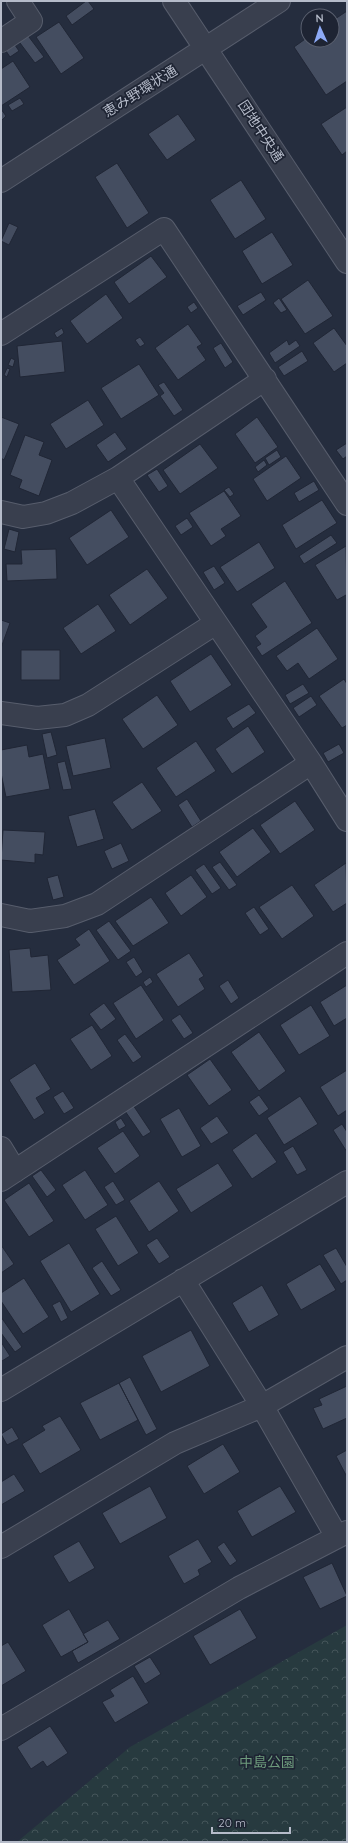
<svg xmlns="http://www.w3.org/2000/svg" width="348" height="1843" font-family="Quicksand,'Noto Sans JP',sans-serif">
  <defs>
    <pattern id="forest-crowns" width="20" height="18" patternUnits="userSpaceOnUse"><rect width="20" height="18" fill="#273a3f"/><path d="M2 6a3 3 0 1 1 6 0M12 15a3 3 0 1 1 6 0" fill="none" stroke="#445559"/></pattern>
  </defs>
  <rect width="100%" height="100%" fill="#252d3e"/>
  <path fill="url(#forest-crowns)" d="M 347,1625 L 347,1842 L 17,1842 L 130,1747 Z"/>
  <path fill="#444d60" stroke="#202635" d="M 86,1 L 88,1 L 94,9 L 72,25 L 66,16 Z
    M 347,11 L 347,81 L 326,95 L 294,47 L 308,37 L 308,40 L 332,40 L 332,21 Z
    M 59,22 L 84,58 L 61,74 L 36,37 Z
    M 26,33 L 44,57 L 35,63 L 17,39 Z
    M 15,45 L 19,51 L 10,57 L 6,51 Z
    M 13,61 L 30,87 L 1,106 L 1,69 Z
    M 20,98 L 24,104 L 12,111 L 8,105 Z
    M 347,107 L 347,151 L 342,155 L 321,124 Z
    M 1,109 L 6,116 L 1,121 Z
    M 178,114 L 196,140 L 167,160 L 148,134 Z
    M 117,163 L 149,213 L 127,228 L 95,177 Z
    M 241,180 L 266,219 L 235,239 L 210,200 Z
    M 9,223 L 18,227 L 9,245 L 1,241 Z
    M 272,232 L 293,265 L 262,284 L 242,251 Z
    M 151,256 L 167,277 L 129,304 L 114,282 Z
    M 308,280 L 333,316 L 305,334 L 281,299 Z
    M 261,292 L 266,300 L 243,315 L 237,306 Z
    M 106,294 L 123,318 L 87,344 L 70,321 Z
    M 279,298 L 287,310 L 281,313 L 273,303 Z
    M 194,302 L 198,308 L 191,313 L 187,307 Z
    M 188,324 L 202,344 L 197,347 L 206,360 L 178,380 L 155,348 Z
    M 62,328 L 64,333 L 57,338 L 54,333 Z
    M 334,328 L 347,346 L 347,363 L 334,372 L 313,343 Z
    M 140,337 L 145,344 L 140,347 L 135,340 Z
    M 287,340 L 289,345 L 296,340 L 300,346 L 275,363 L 269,353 Z
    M 62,341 L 65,372 L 20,377 L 17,346 Z
    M 221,343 L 233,362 L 225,368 L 213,348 Z
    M 302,351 L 308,361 L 284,376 L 278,367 Z
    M 11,358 L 15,360 L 13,367 L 8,365 Z
    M 139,364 L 159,395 L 121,419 L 101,388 Z
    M 7,368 L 10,369 L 7,377 L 4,375 Z
    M 164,382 L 183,410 L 174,416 L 160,396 L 164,393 L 158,385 Z
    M 88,400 L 104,425 L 66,449 L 50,424 Z
    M 1,417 L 19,424 L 4,460 L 1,458 Z
    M 257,417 L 278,447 L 255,463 L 235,434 Z
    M 115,432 L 127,449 L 108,462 L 96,445 Z
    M 25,435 L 44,442 L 39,455 L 52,460 L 39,496 L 19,488 L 22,480 L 10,475 Z
    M 347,443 L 347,456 L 343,459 L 336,450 Z
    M 200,444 L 218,468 L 180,494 L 163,470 Z
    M 277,450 L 281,457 L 269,465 L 265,458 Z
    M 286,456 L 301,478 L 267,501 L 253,479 Z
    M 264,460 L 267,465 L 258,472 L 255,467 Z
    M 157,469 L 168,486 L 159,492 L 147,475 Z
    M 314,481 L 319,490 L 299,502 L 294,493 Z
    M 229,487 L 234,494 L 230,497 L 224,490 Z
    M 224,491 L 241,516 L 221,529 L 226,536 L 211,546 L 189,513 Z
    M 322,500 L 337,523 L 296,549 L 282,525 Z
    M 111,510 L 129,537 L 87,565 L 69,538 Z
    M 187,518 L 193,527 L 181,535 L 175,526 Z
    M 9,529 L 19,532 L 15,552 L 4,549 Z
    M 331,535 L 337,543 L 304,564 L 299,556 Z
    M 259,542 L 275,568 L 237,592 L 220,567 Z
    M 346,546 L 347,597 L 346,595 L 337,600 L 315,565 Z
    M 56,549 L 57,579 L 7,581 L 6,564 L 22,564 L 21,550 Z
    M 214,566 L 225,583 L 214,590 L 203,572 Z
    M 147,569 L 168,598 L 130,625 L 109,595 Z
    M 285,581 L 312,623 L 262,656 L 256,647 L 261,644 L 255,636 L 267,627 L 251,604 Z
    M 98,604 L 116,631 L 81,654 L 63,628 Z
    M 1,620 L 10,623 L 1,648 Z
    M 317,628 L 338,659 L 309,679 L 298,663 L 287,671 L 276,656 Z
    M 21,650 L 60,650 L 60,680 L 21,680 Z
    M 211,654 L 232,685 L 190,712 L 170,681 Z
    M 344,679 L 347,684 L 347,725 L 342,728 L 319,696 Z
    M 303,684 L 309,693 L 290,704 L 285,695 Z
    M 157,695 L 178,725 L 143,749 L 122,719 Z
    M 311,696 L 317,705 L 299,717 L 293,708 Z
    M 249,704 L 256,713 L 233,729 L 226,718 Z
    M 248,726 L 265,752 L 232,774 L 215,749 Z
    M 51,732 L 57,755 L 47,758 L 42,734 Z
    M 105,738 L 111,768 L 73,776 L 66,746 Z
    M 196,741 L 216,771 L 176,797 L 156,768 Z
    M 339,744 L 344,753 L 328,762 L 323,753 Z
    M 27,745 L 29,757 L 43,754 L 50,789 L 6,797 L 1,773 L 1,750 Z
    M 65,761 L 72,789 L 63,790 L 57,763 Z
    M 142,782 L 162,811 L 132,830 L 112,802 Z
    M 187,799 L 201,821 L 192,827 L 178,805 Z
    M 295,801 L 315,830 L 280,854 L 260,825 Z
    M 95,809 L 104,839 L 77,847 L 68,816 Z
    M 253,828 L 271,852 L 237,877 L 219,852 Z
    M 3,830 L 45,832 L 43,855 L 35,854 L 35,863 L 1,860 Z
    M 121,843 L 129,861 L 112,869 L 104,851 Z
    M 220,862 L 237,885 L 229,890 L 212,867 Z
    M 346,863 L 347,903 L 333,912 L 314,885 Z
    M 204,864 L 221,888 L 212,894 L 195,870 Z
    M 58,875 L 64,897 L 53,900 L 47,878 Z
    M 191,875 L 207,897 L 181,916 L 165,893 Z
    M 292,885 L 314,916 L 282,939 L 259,907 Z
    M 151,897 L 169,923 L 133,946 L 115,921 Z
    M 254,907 L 269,929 L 260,935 L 245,913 Z
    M 109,921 L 131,951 L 118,960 L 96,930 Z
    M 89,929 L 110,961 L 74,985 L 57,960 L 80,945 L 75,939 Z
    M 30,948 L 31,957 L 48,955 L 51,990 L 12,992 L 9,950 Z
    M 189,953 L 204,976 L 199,979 L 205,989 L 178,1007 L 156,974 Z
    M 134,957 L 143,972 L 136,977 L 126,962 Z
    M 150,977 L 153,982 L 146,987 L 143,982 Z
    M 228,980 L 239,998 L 231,1004 L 219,986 Z
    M 141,985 L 164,1020 L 136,1039 L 113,1003 Z
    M 347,985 L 347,1018 L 334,1026 L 320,1002 Z
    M 104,1003 L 116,1019 L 101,1030 L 89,1014 Z
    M 311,1005 L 330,1036 L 299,1055 L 280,1025 Z
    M 180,1014 L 193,1033 L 184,1039 L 171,1020 Z
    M 92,1025 L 112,1056 L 91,1070 L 70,1039 Z
    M 259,1032 L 286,1071 L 259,1091 L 231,1052 Z
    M 125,1034 L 142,1057 L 133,1063 L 117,1040 Z
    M 210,1059 L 232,1090 L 209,1106 L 187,1075 Z
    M 35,1063 L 51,1089 L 36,1098 L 45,1113 L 34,1120 L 9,1080 Z
    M 347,1070 L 347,1110 L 338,1116 L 320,1087 Z
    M 63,1091 L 74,1108 L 64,1114 L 53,1097 Z
    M 259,1095 L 269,1109 L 259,1116 L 249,1102 Z
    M 300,1096 L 318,1124 L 284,1145 L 267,1118 Z
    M 133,1105 L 151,1132 L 143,1137 L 125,1111 Z
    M 179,1108 L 201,1146 L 182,1157 L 160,1119 Z
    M 217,1116 L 229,1133 L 211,1144 L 200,1128 Z
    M 121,1118 L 126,1126 L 119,1130 L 115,1122 Z
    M 342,1124 L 347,1132 L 347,1152 L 333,1130 Z
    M 123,1131 L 140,1156 L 115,1174 L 97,1148 Z
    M 256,1133 L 277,1162 L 252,1179 L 232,1150 Z
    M 293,1146 L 307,1170 L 297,1175 L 283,1152 Z
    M 218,1163 L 233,1186 L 191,1213 L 176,1189 Z
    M 41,1170 L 56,1190 L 47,1197 L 32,1176 Z
    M 85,1170 L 108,1205 L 85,1220 L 62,1185 Z
    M 113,1181 L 125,1200 L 116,1205 L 104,1187 Z
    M 159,1181 L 179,1211 L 149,1232 L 129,1201 Z
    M 29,1183 L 54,1221 L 29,1237 L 4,1200 Z
    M 116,1216 L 139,1253 L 118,1266 L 95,1229 Z
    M 157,1238 L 170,1257 L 159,1264 L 146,1245 Z
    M 69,1243 L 100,1294 L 71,1312 L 40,1261 Z
    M 1,1245 L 14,1264 L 1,1273 Z
    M 336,1248 L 347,1267 L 347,1280 L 341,1284 L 323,1255 Z
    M 102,1261 L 121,1290 L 111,1296 L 92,1268 Z
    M 320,1264 L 336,1290 L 301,1310 L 286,1284 Z
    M 24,1278 L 49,1317 L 23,1334 L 1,1301 L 1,1293 Z
    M 262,1285 L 279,1315 L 249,1332 L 232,1303 Z
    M 60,1301 L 68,1318 L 61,1322 L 52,1305 Z
    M 1,1317 L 22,1347 L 15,1352 L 1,1333 Z
    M 191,1330 L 210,1366 L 161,1392 L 142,1356 Z
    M 1,1342 L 10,1356 L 2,1361 L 1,1360 Z
    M 130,1377 L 157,1429 L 146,1435 L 119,1383 Z
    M 119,1383 L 138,1420 L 100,1440 L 80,1403 Z
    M 347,1386 L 347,1418 L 323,1429 L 313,1408 L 322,1405 L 319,1399 Z
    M 60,1416 L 81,1450 L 40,1474 L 22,1444 L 45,1430 L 42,1426 Z
    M 12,1427 L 19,1439 L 7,1445 L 1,1434 Z
    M 223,1444 L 240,1472 L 204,1494 L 187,1466 Z
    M 347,1450 L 347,1477 L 336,1456 Z
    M 14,1474 L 25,1491 L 1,1505 L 1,1482 Z
    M 150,1486 L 167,1518 L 120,1544 L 102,1513 Z
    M 280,1486 L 296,1512 L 252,1537 L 237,1511 Z
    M 198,1539 L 212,1562 L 198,1570 L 200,1575 L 184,1584 L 168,1556 Z
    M 79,1541 L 95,1568 L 69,1583 L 53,1556 Z
    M 224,1542 L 237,1561 L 230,1566 L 217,1547 Z
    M 332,1563 L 347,1596 L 320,1609 L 303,1577 Z
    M 69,1609 L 88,1642 L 61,1657 L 42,1625 Z
    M 240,1609 L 257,1638 L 210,1665 L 193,1636 Z
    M 108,1620 L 120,1639 L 78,1663 L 72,1651 L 88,1642 L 83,1634 Z
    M 8,1642 L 26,1671 L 1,1686 L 1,1646 Z
    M 150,1657 L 161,1674 L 145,1684 L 134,1666 Z
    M 133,1676 L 149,1703 L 115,1723 L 102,1702 L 114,1696 L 110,1690 Z
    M 50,1726 L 68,1753 L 47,1767 L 43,1761 L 31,1769 L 17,1747 Z"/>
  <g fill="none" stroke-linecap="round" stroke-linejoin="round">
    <defs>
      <path id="minor" d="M 174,1 L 347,262
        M 1,41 L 31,21 L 18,1
        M 1,181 L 279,1
        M 1,334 L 164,229 L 347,504
        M 118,478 L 311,763 L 347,820
        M 1,512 L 23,517 L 46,513 L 72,503 L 118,478 L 265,379
        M 1,713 L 37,718 L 65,715 L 88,705 L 216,623
        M 1,915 L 30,921 L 65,916 L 97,904 L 311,763
        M 1,1148 L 15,1171
        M 1,1180 L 347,953
        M 183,1280 L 262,1406 L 337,1537
        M 1,1390 L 347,1182
        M 1,1547 L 175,1443 L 262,1406 L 347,1357
        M 1,1729 L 239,1588 L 347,1532"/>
    </defs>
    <use href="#minor" stroke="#575d6c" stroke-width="24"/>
    <use href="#minor" stroke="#393f4e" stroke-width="22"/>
  </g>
  <g text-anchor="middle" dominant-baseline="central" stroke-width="3.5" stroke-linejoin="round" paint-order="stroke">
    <g font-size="14" fill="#b5bbc9" stroke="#1e2433">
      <text transform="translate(140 91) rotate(-32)">恵み野環状通</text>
      <text transform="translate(261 131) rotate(57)">団地中央通</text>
    </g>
    <g font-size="14" fill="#6d9a7c" stroke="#1e2433">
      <text x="267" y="1762">中島公園</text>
    </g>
  </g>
  <rect width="348" height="1843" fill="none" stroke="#b5bbc9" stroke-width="4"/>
  <g transform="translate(320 28) rotate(357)"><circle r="19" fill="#1e2433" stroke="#5a606f"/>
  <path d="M0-3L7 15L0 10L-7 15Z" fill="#8daaf6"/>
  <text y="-6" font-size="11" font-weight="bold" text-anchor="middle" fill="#b5bbc9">N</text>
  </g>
  <path d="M212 1827v6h78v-6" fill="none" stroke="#b5bbc9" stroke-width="2"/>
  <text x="218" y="1827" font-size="12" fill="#b5bbc9" stroke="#1e2433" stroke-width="3" paint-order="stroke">20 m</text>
</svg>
